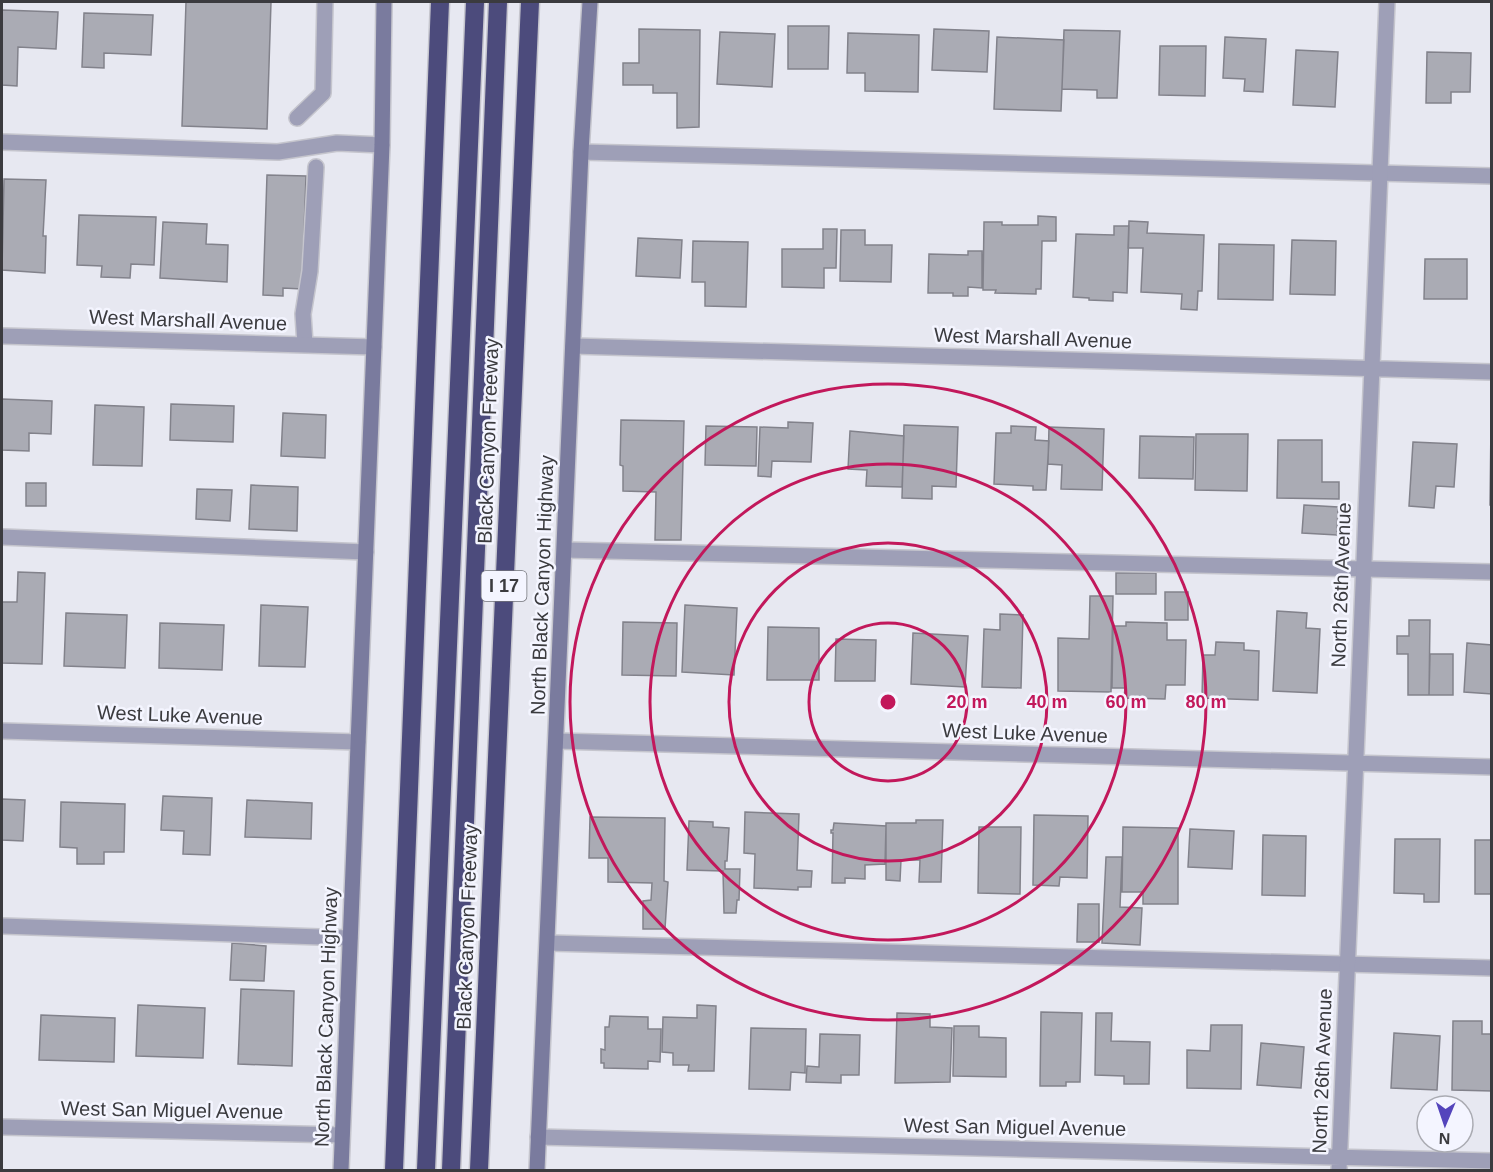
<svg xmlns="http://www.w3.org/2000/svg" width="1493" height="1172" font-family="Helvetica,sans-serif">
  <rect width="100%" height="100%" fill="#e7e8f1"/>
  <path fill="#aaabb4" stroke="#82828b" stroke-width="1.5" d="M 186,2 L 271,2 L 267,129 L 182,126 Z
    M 2,10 L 58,12 L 56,49 L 18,47 L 17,86 L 2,85 Z
    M 84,13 L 153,15 L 151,55 L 104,53 L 104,68 L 82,67 Z
    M 788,26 L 829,26 L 828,69 L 788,69 Z
    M 639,29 L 700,30 L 699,127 L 677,128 L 677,93 L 653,93 L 653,85 L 623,85 L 623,63 L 639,63 Z
    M 934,29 L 989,31 L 987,72 L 932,70 Z
    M 1064,30 L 1120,31 L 1117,98 L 1097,98 L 1097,90 L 1062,89 Z
    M 720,32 L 775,34 L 772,87 L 717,84 Z
    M 848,33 L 919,35 L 918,92 L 865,91 L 865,73 L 847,73 Z
    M 997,37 L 1064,40 L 1061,111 L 994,109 Z
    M 1225,37 L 1266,39 L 1263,92 L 1244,91 L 1245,79 L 1223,78 Z
    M 1160,46 L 1206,46 L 1205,96 L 1159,95 Z
    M 1296,50 L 1338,52 L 1335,107 L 1293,105 Z
    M 1427,52 L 1471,53 L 1470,92 L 1451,92 L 1451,103 L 1426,103 Z
    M 267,175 L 306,176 L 302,289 L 283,288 L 283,296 L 263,295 Z
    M 4,179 L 46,180 L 43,236 L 46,236 L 45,273 L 2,270 Z
    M 79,215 L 156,217 L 154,265 L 131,264 L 130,278 L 101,277 L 102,266 L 77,265 Z
    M 1038,216 L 1056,217 L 1056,241 L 1042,241 L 1041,289 L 1036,289 L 1036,294 L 995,293 L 996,290 L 983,290 L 984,222 L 1002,222 L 1002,225 L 1038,225 Z
    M 1129,221 L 1148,222 L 1147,233 L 1204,235 L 1202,291 L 1198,291 L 1197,310 L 1181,309 L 1182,294 L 1141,292 L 1143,248 L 1128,248 Z
    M 163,222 L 207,224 L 206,244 L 228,245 L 227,282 L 160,278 Z
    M 1114,226 L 1129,226 L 1127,293 L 1113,292 L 1113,301 L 1089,300 L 1089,298 L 1073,297 L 1076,234 L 1114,235 Z
    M 823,229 L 837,229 L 836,268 L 824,268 L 824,288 L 782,287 L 782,249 L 823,249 Z
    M 841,230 L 865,230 L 865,245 L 892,245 L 891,282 L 840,281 Z
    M 638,238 L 682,240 L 680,278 L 636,276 Z
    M 1292,240 L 1336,241 L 1335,295 L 1290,294 Z
    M 693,241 L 748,242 L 746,307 L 705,306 L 705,282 L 692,282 Z
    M 1219,244 L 1274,245 L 1273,300 L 1218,299 Z
    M 968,251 L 982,251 L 982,288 L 968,287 L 968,296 L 953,296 L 953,293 L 928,293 L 929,254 L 968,255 Z
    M 1425,259 L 1467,259 L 1467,299 L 1424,299 Z
    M 2,399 L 52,401 L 51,434 L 29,433 L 29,451 L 2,450 Z
    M 171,404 L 234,406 L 233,442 L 170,440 Z
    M 95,405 L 144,407 L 142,466 L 93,465 Z
    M 283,413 L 326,415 L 325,458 L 281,456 Z
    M 621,420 L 684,421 L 681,540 L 655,540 L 656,492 L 623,491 L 623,466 L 620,465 Z
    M 788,422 L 813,423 L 811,462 L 772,461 L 771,477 L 758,476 L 760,427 L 788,428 Z
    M 1491,424 L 1492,424 L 1492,505 L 1490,505 Z
    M 904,425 L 958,427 L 956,487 L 932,486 L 932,499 L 902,498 Z
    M 706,426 L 757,427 L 756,466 L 705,465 Z
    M 1011,426 L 1036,427 L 1035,440 L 1049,441 L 1046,490 L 1033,490 L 1033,486 L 994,484 L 996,433 L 1011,433 Z
    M 1049,427 L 1104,429 L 1102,490 L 1061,489 L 1062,465 L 1048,464 Z
    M 850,431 L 904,436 L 902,487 L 866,486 L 867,470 L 848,469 Z
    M 1196,434 L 1248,434 L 1247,491 L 1195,490 Z
    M 1140,436 L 1194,437 L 1193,479 L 1139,478 Z
    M 1278,440 L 1322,440 L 1322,482 L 1339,482 L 1339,499 L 1277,498 Z
    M 1413,442 L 1457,444 L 1454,487 L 1436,486 L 1434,508 L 1409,506 Z
    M 26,483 L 46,483 L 46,506 L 26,506 Z
    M 251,485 L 298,487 L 297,531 L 249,529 Z
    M 197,489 L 232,490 L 230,521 L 196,519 Z
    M 1304,505 L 1338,507 L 1337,535 L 1302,533 Z
    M 18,572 L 45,573 L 42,664 L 2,663 L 2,602 L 17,602 Z
    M 1116,573 L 1156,573 L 1156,594 L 1116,594 Z
    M 1165,592 L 1188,592 L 1188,620 L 1165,620 Z
    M 1090,596 L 1113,596 L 1111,692 L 1058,691 L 1058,638 L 1089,639 Z
    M 261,605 L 308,607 L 305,667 L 259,666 Z
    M 685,605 L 737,608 L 734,675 L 682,672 Z
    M 1277,611 L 1307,613 L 1306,628 L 1320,629 L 1317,693 L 1273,691 Z
    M 66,613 L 127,615 L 125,668 L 64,666 Z
    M 1000,614 L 1023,615 L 1021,688 L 982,687 L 984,629 L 1000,630 Z
    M 1409,620 L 1430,620 L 1429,695 L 1408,695 L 1408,654 L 1397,654 L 1397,636 L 1409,636 Z
    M 623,622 L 677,623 L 676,676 L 622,675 Z
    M 1126,622 L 1167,623 L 1167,640 L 1186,640 L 1185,685 L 1166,685 L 1165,699 L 1124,698 L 1125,688 L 1112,688 L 1113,626 L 1126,626 Z
    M 160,623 L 224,625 L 222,670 L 159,668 Z
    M 768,627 L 819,628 L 819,680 L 767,680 Z
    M 913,633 L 968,636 L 965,687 L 911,684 Z
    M 836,639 L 876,640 L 875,681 L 835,681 Z
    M 1216,642 L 1244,643 L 1244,650 L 1259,651 L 1258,700 L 1202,698 L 1203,655 L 1215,655 Z
    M 1467,643 L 1492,645 L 1492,694 L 1464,692 Z
    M 1430,654 L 1453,654 L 1453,695 L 1429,695 Z
    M 163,796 L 212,798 L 210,855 L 183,854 L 184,831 L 161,830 Z
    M 2,799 L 25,800 L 23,841 L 2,840 Z
    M 247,800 L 312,803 L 311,839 L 245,837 Z
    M 61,802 L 125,804 L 124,852 L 104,852 L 104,864 L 77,864 L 77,848 L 60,847 Z
    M 745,812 L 799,814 L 797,870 L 812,871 L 811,887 L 798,887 L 798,890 L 754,888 L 755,854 L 744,853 Z
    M 1034,815 L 1088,816 L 1087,878 L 1060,877 L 1059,886 L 1033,885 Z
    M 590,817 L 665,818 L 664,881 L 668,882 L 665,929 L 643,929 L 643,901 L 651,900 L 652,883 L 608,882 L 608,858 L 589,858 Z
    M 916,820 L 943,820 L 941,882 L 919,882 L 920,860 L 901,860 L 900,881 L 886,880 L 886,823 L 916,823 Z
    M 689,821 L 713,822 L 713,827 L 729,828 L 727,861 L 725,861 L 725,869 L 740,869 L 739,900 L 737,900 L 736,913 L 724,913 L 723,871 L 687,870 Z
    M 834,823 L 886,826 L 885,864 L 865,865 L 865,879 L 845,878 L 845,883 L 832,883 L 833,833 L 831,833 L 831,830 L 833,830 Z
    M 979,827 L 1021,827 L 1020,894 L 978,893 Z
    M 1123,827 L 1178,828 L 1178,904 L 1143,904 L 1143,892 L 1122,892 Z
    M 1190,829 L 1234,831 L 1232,869 L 1188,867 Z
    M 1263,835 L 1306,836 L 1305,896 L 1262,895 Z
    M 1395,839 L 1440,839 L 1439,902 L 1424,902 L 1424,894 L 1394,893 Z
    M 1475,840 L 1492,840 L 1492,894 L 1475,894 Z
    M 1106,857 L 1122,857 L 1120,907 L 1142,908 L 1140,945 L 1102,943 Z
    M 1078,904 L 1099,904 L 1099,942 L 1077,942 Z
    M 232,943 L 266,946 L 264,981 L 230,980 Z
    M 241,989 L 294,991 L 292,1066 L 238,1064 Z
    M 138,1005 L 205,1008 L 203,1058 L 136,1056 Z
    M 697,1005 L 716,1006 L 714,1071 L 688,1071 L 689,1065 L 673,1065 L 673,1053 L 662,1052 L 663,1017 L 697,1018 Z
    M 1041,1012 L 1082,1013 L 1080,1082 L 1066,1082 L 1066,1086 L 1040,1086 Z
    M 897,1013 L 930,1014 L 930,1027 L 952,1028 L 950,1082 L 895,1083 Z
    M 1096,1013 L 1112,1013 L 1111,1041 L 1150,1042 L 1149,1084 L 1124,1084 L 1124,1076 L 1095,1075 Z
    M 41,1015 L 115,1018 L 114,1062 L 39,1060 Z
    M 610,1016 L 648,1017 L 648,1029 L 661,1029 L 660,1062 L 648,1061 L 648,1069 L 604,1068 L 604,1063 L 601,1063 L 601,1049 L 605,1050 L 605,1027 L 609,1027 Z
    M 1453,1021 L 1482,1021 L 1482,1034 L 1492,1034 L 1492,1091 L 1452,1090 Z
    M 1211,1025 L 1242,1025 L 1241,1089 L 1187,1088 L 1187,1050 L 1210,1051 Z
    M 954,1026 L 979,1026 L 979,1037 L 1006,1038 L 1006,1077 L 953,1076 Z
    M 751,1028 L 806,1029 L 805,1073 L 791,1072 L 790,1090 L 749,1089 Z
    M 1394,1033 L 1440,1036 L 1437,1090 L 1391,1088 Z
    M 820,1034 L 860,1035 L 859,1075 L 841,1075 L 841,1083 L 806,1082 L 807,1066 L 819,1067 Z
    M 1261,1043 L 1304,1047 L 1301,1088 L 1257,1085 Z"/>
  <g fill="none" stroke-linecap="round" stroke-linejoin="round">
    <defs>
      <path id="lane" d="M 297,118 L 323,93 L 325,2
        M 2,142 L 278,152 L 337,143 L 382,145
        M 581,152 L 1492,176
        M 305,344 L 303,314 L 310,271 L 316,167
        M 2,537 L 366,552
        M 565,550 L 1492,572
        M 2,926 L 350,938
        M 548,943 L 1492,968"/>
      <path id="street" d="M 2,336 L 374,347
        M 573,346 L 1492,372
        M 2,731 L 358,742
        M 557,741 L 1492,767
        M 2,1127 L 342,1135
        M 538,1137 L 1492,1161
        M 1339,1170 L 1387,2"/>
      <path id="secondary" d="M 341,1170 L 382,145 L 384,2
        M 537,1170 L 581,152 L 590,2"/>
      <path id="highway" d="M 394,1170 L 440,2
        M 426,1170 L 475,2
        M 451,1170 L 498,2
        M 479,1170 L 530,2"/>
    </defs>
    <use href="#lane" stroke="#c5c5cd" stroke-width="18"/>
    <use href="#street" stroke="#c5c5cd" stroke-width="18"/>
    <use href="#secondary" stroke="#c5c5cd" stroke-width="18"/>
    <use href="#highway" stroke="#c5c5cd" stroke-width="21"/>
    <use href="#lane" stroke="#9e9fb7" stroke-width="15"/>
    <use href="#street" stroke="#9e9fb7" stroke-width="15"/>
    <use href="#secondary" stroke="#7a7b9e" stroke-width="15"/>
    <use href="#highway" stroke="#4c4b7c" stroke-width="18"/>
  </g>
  <g fill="none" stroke="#c2185b" stroke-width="3">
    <circle cx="888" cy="702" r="79"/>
    <circle cx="888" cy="702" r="159"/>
    <circle cx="888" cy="702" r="238"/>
    <circle cx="888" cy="702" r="318"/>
  </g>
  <g text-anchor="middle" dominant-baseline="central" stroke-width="5" stroke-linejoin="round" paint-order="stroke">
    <rect fill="#f4f5ff" stroke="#727379" stroke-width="1.5" x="481.5" y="571" width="45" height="30" rx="4.5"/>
    <g font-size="18" font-weight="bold" fill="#3b3b3f">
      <text x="504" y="586">I 17</text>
    </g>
    <g font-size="20" fill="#3b3b3f" stroke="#f4f5ff">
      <text transform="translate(188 320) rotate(2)">West Marshall Avenue</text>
      <text transform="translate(1033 338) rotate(2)">West Marshall Avenue</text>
      <text transform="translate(488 441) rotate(-88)">Black Canyon Freeway</text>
      <text transform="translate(542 585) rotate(-88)">North Black Canyon Highway</text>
      <text transform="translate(1341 585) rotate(-88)">North 26th Avenue</text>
      <text transform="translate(180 715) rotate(2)">West Luke Avenue</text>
      <text transform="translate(1025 733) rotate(2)">West Luke Avenue</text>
      <text transform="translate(467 927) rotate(-88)">Black Canyon Freeway</text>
      <text transform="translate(326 1017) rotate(-88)">North Black Canyon Highway</text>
      <text transform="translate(1322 1071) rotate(-88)">North 26th Avenue</text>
      <text transform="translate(172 1110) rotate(1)">West San Miguel Avenue</text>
      <text transform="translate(1015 1127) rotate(1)">West San Miguel Avenue</text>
    </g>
  </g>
  <circle cx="888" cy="702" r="9" fill="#c2185b" stroke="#f4f5ff" stroke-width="3"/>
  <g font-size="18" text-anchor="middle" font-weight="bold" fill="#c2185b" stroke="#f4f5ff" stroke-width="5" stroke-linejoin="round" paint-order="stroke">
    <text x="967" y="708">20 m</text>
    <text x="1047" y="708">40 m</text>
    <text x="1126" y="708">60 m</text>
    <text x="1206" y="708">80 m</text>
  </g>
  <rect width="1493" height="1172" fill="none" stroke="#3b3b3f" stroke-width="6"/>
  <g transform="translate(1445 1124) rotate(182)"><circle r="28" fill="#f4f5ff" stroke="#aaabb2" stroke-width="1.5"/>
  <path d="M0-4.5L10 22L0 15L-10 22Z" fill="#5445bc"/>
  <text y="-9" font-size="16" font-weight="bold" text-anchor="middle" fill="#3b3b3f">N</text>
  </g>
</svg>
